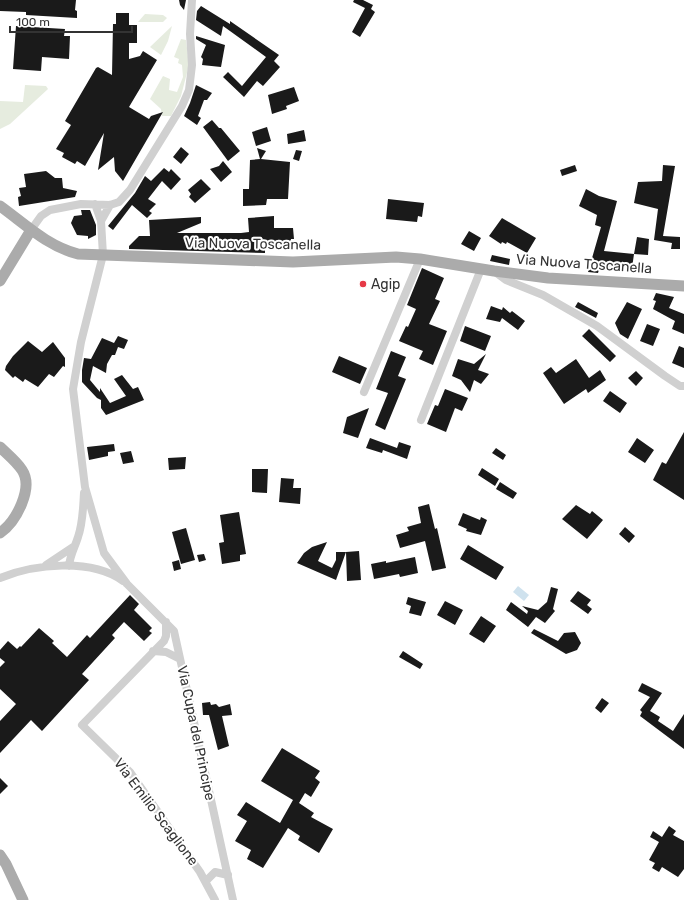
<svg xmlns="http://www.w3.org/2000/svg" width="684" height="900" font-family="Rubik,sans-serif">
  <rect width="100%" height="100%" fill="#fff"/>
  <path fill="#e6ecdf" d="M 145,14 L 163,15 L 167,18 L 163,22 L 138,22 Z
    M 172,26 L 168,41 L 161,55 L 150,47 Z
    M 181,39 L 186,40 L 189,65 L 181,96 L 171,116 L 162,116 L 161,109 L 150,99 L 163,76 L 170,79 L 169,90 L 177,92 L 183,77 L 182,65 L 178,63 L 179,59 L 174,57 Z
    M 25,85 L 46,86 L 48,89 L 10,124 L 0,129 L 0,101 L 23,102 Z"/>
  <path fill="#cfe2ee" d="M 518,586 L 529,595 L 524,601 L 513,592 Z"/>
  <path fill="#1a1a1a" d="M 0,0 L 76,0 L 75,10 L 77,11 L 77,18 L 26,15 L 26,12 L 0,11 Z
    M 179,0 L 186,0 L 184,10 L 180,5 Z
    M 354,0 L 363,0 L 373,5 L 371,9 L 375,12 L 360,37 L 352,32 L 365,8 L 353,2 Z
    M 201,6 L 230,24 L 230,21 L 279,55 L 274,61 L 280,67 L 263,86 L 257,81 L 244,97 L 223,77 L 228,72 L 242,86 L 266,57 L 223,26 L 221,36 L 196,20 L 197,11 Z
    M 116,13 L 129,13 L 129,25 L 137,25 L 137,43 L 129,43 L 129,59 L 140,56 L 143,51 L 157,60 L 129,107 L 149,119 L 151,116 L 163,112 L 123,181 L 115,171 L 114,157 L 98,170 L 104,133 L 85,166 L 77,161 L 75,164 L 62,157 L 64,153 L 56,149 L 71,125 L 65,121 L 96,68 L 98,67 L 112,75 L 113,24 L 116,24 Z
    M 16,26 L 65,29 L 64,36 L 70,36 L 69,59 L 42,57 L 41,71 L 13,69 Z
    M 196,36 L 225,45 L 221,67 L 202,65 L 203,59 L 201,57 L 206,45 L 196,39 Z
    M 196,85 L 212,93 L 207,100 L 204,100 L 198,116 L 201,118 L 197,125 L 184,116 L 190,103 Z
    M 294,87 L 299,101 L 286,106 L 287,109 L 272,114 L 268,95 Z
    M 212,120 L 219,128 L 221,128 L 240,151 L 228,161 L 203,127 Z
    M 267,127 L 271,141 L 256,146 L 252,132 Z
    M 304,130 L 306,141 L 288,144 L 287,134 Z
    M 181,147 L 189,154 L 181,164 L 173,157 Z
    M 257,148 L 266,151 L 261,159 L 290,162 L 288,199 L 267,199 L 266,205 L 243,206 L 243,189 L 249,189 L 250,160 L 260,159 Z
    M 296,150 L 302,151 L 299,161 L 293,159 Z
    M 223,161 L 232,172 L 221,182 L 210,169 L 219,166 Z
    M 575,165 L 577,171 L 562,176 L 560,170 Z
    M 663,165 L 675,166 L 663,236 L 680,237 L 680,249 L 671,249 L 672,243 L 654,240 L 658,209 L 634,203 L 638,182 L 662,181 Z
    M 164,168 L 169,172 L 171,169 L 181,179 L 171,190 L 162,181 L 148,199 L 156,204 L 149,211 L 152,213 L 147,218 L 132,205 L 113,230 L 108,226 L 135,193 L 145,176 L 151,181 Z
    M 46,171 L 55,178 L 62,178 L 63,188 L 77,191 L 75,197 L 19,206 L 18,197 L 21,196 L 19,188 L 26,187 L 24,174 Z
    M 201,179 L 211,189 L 195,203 L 189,197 L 191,194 L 188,190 Z
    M 586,189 L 599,196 L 617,201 L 604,251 L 634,254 L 632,268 L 600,266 L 598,273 L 588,272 L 601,227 L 595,225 L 597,215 L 579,206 Z
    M 388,199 L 424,203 L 422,217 L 418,216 L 417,222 L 386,219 Z
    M 81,210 L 90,210 L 96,225 L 96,235 L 88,239 L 88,236 L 77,235 L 71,223 L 74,216 L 82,215 Z
    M 274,216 L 274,228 L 293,228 L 294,239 L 291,239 L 290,245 L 265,246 L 265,253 L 129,249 L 129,246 L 139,236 L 150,236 L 149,220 L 201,217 L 201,223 L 177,233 L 241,233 L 249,232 L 248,218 Z
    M 502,218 L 536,238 L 527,253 L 507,242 L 506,244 L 502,242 L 501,244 L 489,236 Z
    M 469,231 L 481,238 L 474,251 L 461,244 Z
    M 637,237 L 649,239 L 648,255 L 634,254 Z
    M 492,255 L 510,259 L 509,265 L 490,261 Z
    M 422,268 L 444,278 L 435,299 L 440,301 L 429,324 L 447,331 L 433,365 L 419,359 L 423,351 L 399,341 L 406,326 L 408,327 L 416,309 L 407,305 Z
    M 656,293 L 674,297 L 669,308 L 684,314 L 684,334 L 672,329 L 675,321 L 653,309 L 656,301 L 653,300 Z
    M 578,302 L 598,313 L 596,318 L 575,307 Z
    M 627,302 L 642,309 L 628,339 L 620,334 L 615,323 Z
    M 491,306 L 502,310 L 503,307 L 510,313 L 512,311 L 525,321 L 518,330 L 502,318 L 500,322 L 486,319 Z
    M 647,324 L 660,329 L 653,346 L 640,341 Z
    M 465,326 L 491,336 L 485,351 L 460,341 Z
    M 589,329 L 616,356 L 610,362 L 582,336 Z
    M 118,336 L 128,340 L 124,349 L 118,347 L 115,355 L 112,355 L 107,364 L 106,373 L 93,366 L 90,380 L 100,392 L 100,388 L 110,403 L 126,396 L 114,379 L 122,375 L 133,389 L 138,387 L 144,400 L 106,415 L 101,408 L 101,400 L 97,398 L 82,382 L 82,370 L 84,358 L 91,359 L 102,338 L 114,343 Z
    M 28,341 L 42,352 L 53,342 L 65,358 L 65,367 L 63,366 L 54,377 L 49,374 L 38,387 L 25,379 L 23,382 L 15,376 L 13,378 L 5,370 L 6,366 L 13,356 Z
    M 679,346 L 684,348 L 684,368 L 672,363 Z
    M 391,351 L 406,357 L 398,376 L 406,379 L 385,430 L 375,425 L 388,393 L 376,389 Z
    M 486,354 L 478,370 L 489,374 L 481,384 L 474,380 L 470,392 L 461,380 L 452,376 L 458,359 L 474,364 Z
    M 339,356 L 367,368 L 360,384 L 332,372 Z
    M 576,359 L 589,378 L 600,370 L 606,380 L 588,393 L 586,389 L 564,404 L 543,373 L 551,367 L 556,373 Z
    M 636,371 L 643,378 L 636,386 L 628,378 Z
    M 445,389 L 468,398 L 462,411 L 455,408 L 446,432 L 427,424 L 435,405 L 438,406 Z
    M 610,391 L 627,403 L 620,413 L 603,401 Z
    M 369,408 L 358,438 L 343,433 L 347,417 Z
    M 684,432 L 684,500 L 653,480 L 662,462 L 666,464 Z
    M 370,438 L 397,448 L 399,442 L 411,446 L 407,459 L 383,450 L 382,453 L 366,448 Z
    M 637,438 L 654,450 L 645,463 L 628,452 Z
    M 114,444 L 115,451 L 108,452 L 108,456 L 89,460 L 87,447 Z
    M 496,448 L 506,455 L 503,460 L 492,453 Z
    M 131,451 L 134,462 L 123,464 L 120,453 Z
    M 186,457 L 185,469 L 169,470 L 168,458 Z
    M 482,468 L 499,479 L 495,486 L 478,475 Z
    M 252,469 L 268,469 L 267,493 L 252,492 Z
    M 281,478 L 294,479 L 293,488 L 301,488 L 300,504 L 279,502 Z
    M 500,482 L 517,493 L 513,499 L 496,489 Z
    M 429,504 L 435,529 L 437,528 L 446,568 L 432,571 L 425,541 L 400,548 L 396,535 L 409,531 L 407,527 L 421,523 L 418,507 Z
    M 576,505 L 590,514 L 592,511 L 603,520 L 587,539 L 562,519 Z
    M 239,512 L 246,554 L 240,555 L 240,561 L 222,564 L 219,543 L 224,542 L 220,515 Z
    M 463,513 L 480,520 L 481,517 L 487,520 L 481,535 L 466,531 L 467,529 L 458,525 Z
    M 625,527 L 635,536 L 629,543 L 619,534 Z
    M 186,528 L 195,560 L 181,564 L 172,532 Z
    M 327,542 L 318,561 L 332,568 L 336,560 L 336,552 L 346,552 L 336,580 L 297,563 L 304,553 L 312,547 Z
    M 468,545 L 504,567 L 496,580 L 460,559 Z
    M 359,551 L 361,580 L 347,581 L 346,552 Z
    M 204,554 L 206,560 L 199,562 L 197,555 Z
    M 415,557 L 418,573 L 400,577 L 399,574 L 374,579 L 371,564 L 386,561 L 386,563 Z
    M 179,560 L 181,569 L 174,571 L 172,562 Z
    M 551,587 L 558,589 L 553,609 L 555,611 L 545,623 L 536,617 L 528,627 L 506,610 L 511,602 L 527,614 L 528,611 L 522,606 L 538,610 L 547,602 Z
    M 578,591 L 591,600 L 587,605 L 592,609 L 588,614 L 570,601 Z
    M 130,595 L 139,604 L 134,610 L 152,628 L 149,631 L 152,633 L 144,641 L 124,622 L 112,635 L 115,638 L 82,674 L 89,680 L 42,731 L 31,720 L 0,753 L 0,721 L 16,704 L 0,689 L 0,667 L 5,662 L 0,658 L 0,650 L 8,641 L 17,649 L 20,646 L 21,647 L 39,628 L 54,641 L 52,643 L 67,657 L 87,635 L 90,638 Z
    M 408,597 L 426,602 L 421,616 L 409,613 L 411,606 L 406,604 Z
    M 445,601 L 463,610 L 455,625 L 437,615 Z
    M 481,616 L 496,626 L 484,643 L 469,634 Z
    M 534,629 L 558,641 L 564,633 L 575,632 L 581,643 L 577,650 L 566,654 L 531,633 Z
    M 403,651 L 423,664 L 420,669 L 399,657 Z
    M 642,683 L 662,693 L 650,711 L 660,717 L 658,721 L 673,731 L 684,714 L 684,749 L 640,716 L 642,712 L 640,710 L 650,697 L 638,691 Z
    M 602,698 L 609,703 L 601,713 L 595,708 Z
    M 210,702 L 211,705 L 216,704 L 219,707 L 230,704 L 232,715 L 222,716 L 229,746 L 218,750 L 209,715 L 203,715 L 202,703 Z
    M 282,748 L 320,771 L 315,778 L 320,782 L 311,797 L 305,793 L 299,803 L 314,813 L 311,817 L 333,829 L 319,853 L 298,840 L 300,836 L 288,828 L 263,868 L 247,859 L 251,850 L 235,841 L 247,821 L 237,815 L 246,802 L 280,823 L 293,800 L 261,781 Z
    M 0,778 L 8,786 L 0,794 Z
    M 669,826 L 676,831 L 673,835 L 684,841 L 684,869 L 678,877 L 662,867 L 659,872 L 652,868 L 655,863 L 649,860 L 659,842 L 650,837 L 653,831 L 662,837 Z"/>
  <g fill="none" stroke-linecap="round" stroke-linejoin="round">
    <path stroke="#d0d0d0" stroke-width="8" d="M 95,204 L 101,221 L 103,255 L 81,342 L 73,389 L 85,487 L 104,553 L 127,584 L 174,631 L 233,900
      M 101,221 L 110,205
      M 31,230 L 41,216 L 50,210 L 81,204 L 110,205 L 119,202 L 130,190 L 182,106 L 189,90 L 192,65 L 190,34 L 192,0
      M 494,271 L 506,280 L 543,295 L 597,326 L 665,376 L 680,386 L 684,386
      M 364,392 L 420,259
      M 421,420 L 481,269
      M 46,565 L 73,547
      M 69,566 C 70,555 75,547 78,537 C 83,523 83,508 84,493
      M 0,578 C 34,564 91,558 123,581
      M 166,622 L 166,636 L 164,641 L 82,725 L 130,772 L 200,872 L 215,900
      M 153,651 L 166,652 L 180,659
      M 206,881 L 215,872 L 228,875"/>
    <path stroke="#ababab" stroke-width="11" d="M 0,206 C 25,224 47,246 78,254 L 293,262 L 396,257 L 420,259 L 494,271 L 548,278 L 684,286
      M 0,281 L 31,230
      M 0,447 C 7,454 16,461 22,470 C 34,488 16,522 0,533
      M 0,855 L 6,864 L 23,900"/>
  </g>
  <circle fill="#e63946" stroke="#fff" stroke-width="1.5" cx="363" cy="284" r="4"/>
  <g text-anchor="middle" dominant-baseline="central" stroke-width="4" stroke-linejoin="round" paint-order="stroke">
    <g font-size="14" fill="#333" stroke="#fff">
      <text transform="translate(253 244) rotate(1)">Via Nuova Toscanella</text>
      <text transform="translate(584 264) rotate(4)">Via Nuova Toscanella</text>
      <text transform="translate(196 733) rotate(78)">Via Cupa del Principe</text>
      <text transform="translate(156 812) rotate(53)">Via Emilio Scaglione</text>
    </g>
    <g font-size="14" fill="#333" stroke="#fff" text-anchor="start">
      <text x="371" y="284">Agip</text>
    </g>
  </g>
  <path d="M10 26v6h122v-6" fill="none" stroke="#333333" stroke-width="2"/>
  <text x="16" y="26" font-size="12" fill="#333333" stroke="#ffffff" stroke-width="3" paint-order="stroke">100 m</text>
</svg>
